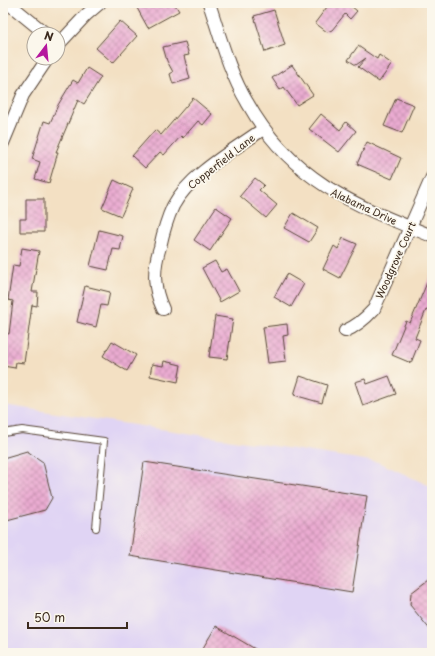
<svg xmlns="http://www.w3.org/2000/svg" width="435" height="656" font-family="'Playpen Sans',sans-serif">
  <defs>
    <pattern id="building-cross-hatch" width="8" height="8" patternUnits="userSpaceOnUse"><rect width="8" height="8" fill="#eaabd1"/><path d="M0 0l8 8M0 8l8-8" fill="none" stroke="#bf8ba9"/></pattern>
  </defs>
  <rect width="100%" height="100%" fill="#fbf7ec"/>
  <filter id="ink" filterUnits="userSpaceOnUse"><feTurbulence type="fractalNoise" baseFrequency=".025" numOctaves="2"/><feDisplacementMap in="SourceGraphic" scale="8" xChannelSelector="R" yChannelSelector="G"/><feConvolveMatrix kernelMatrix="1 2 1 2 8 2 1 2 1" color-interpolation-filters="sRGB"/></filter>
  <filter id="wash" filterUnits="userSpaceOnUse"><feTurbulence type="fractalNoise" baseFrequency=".012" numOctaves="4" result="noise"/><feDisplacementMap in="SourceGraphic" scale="16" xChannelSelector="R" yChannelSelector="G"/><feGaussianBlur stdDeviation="0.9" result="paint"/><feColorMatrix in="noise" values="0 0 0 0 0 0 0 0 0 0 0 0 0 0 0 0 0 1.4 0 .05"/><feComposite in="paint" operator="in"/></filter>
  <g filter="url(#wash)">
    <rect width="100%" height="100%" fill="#f3e0c3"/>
    <path fill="#e0d4f4" d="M 3,405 L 378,462 L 432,487 L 432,653 L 3,653 Z"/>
    <g id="blocks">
      <path fill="url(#building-cross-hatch)" d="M 146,3 L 174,3 L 179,11 L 148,28 L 137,8 Z
        M 330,3 L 354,3 L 351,6 L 357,11 L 350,19 L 345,14 L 332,30 L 327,32 L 315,23 Z
        M 274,10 L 285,45 L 265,52 L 254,16 Z
        M 120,21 L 137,36 L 113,63 L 96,48 Z
        M 185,42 L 189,55 L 184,56 L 190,79 L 173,84 L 170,74 L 173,72 L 167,61 L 163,47 Z
        M 358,46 L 377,59 L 379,55 L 392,64 L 379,82 L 358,67 L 366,58 L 356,65 L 348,60 Z
        M 292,65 L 313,95 L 297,105 L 284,87 L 280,90 L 272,78 Z
        M 87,68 L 101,77 L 84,104 L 78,100 L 56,152 L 58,152 L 49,183 L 35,179 L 40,162 L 32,159 L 44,121 L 50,123 L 58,105 L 73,80 L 78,83 Z
        M 193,98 L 212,114 L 203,125 L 198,121 L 183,138 L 181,136 L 164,155 L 160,152 L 145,168 L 132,156 L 155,130 L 161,135 Z
        M 396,98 L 414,105 L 402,133 L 384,126 Z
        M 321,114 L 340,130 L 346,122 L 356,131 L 339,152 L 309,129 Z
        M 367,142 L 401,158 L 392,179 L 357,164 Z
        M 255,178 L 264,185 L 259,190 L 277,205 L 266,218 L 240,196 Z
        M 114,180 L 133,189 L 121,216 L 102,208 Z
        M 26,199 L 44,199 L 44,232 L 20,232 L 20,219 L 26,219 Z
        M 216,207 L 232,218 L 210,251 L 194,240 Z
        M 293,213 L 318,228 L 309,242 L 284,228 Z
        M 99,230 L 123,236 L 120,250 L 113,249 L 108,270 L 90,266 Z
        M 343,238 L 357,244 L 340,278 L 323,269 L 334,246 L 338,249 Z
        M 22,248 L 39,251 L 32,292 L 38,292 L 37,306 L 32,305 L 24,363 L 16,362 L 15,368 L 3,366 L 3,345 L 5,333 L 9,334 L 13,301 L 8,300 L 13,265 L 19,266 Z
        M 215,261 L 221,272 L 227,269 L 239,291 L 220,302 L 202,268 Z
        M 432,271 L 432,312 L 426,310 L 415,338 L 420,340 L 411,363 L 392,355 L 406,321 L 410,323 Z
        M 287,274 L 304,284 L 291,307 L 274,297 Z
        M 85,286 L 110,292 L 107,306 L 101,305 L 96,327 L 77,322 Z
        M 215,316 L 233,319 L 227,359 L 209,357 Z
        M 287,324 L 288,335 L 283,336 L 286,361 L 268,363 L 263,327 Z
        M 112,341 L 136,355 L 127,371 L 103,356 Z
        M 164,361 L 181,365 L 178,382 L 150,376 L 152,364 L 163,366 Z
        M 300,376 L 327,385 L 322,403 L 294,395 Z
        M 389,376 L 396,394 L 363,406 L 355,382 L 365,379 L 367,384 Z
        M 27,451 L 43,462 L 52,498 L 45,510 L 3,521 L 3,458 Z
        M 144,462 L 367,496 L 352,592 L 130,556 Z
        M 432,577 L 432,632 L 410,605 L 411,593 Z
        M 216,626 L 262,653 L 200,653 Z"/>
    </g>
  </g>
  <g filter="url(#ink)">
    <use href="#blocks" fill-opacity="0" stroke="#574537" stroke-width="1"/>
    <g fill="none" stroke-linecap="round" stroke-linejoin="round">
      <defs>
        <path id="lane" d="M 3,433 L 22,430 L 104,441 L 96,528"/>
        <path id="street" d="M 8,3 L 46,34
          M 209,3 C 220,36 229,72 247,102 C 290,180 354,205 432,236
          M 58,45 L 86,15 L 100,3
          M 3,143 L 23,95 L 48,58
          M 163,309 C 153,288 153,269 160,247 C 163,233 167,219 173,206 C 190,174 234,150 263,129
          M 345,331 C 357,326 365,319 374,309 L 432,177"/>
      </defs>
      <use href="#lane" stroke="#574537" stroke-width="8"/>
      <use href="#street" stroke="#574537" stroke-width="14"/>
      <use href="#lane" stroke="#fff" stroke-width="6"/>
      <use href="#street" stroke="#fff" stroke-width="12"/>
    </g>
  </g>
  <g text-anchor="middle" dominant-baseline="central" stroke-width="3.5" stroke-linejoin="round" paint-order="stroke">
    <g font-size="10" fill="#3b2a1e" stroke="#fbf7ec">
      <text transform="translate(221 161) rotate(-38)">Copperfield Lane</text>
      <text transform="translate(364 206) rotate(25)">Alabama Drive</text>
      <text transform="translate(395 260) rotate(-66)">Woodgrove Court</text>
    </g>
  </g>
  <rect width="435" height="656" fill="none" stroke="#fbf7ec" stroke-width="16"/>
  <g transform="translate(46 46) rotate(16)"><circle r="19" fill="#fbf7ec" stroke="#aea59a"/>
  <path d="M0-3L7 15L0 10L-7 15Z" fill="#b5179e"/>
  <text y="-6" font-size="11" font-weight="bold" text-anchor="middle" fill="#3b2a1e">N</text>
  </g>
  <path d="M28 622v6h99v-6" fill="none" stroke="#3b2a1e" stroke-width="2"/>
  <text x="34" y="622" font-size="12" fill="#3b2a1e" stroke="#fbf7ec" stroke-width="3" paint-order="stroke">50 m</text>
</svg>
